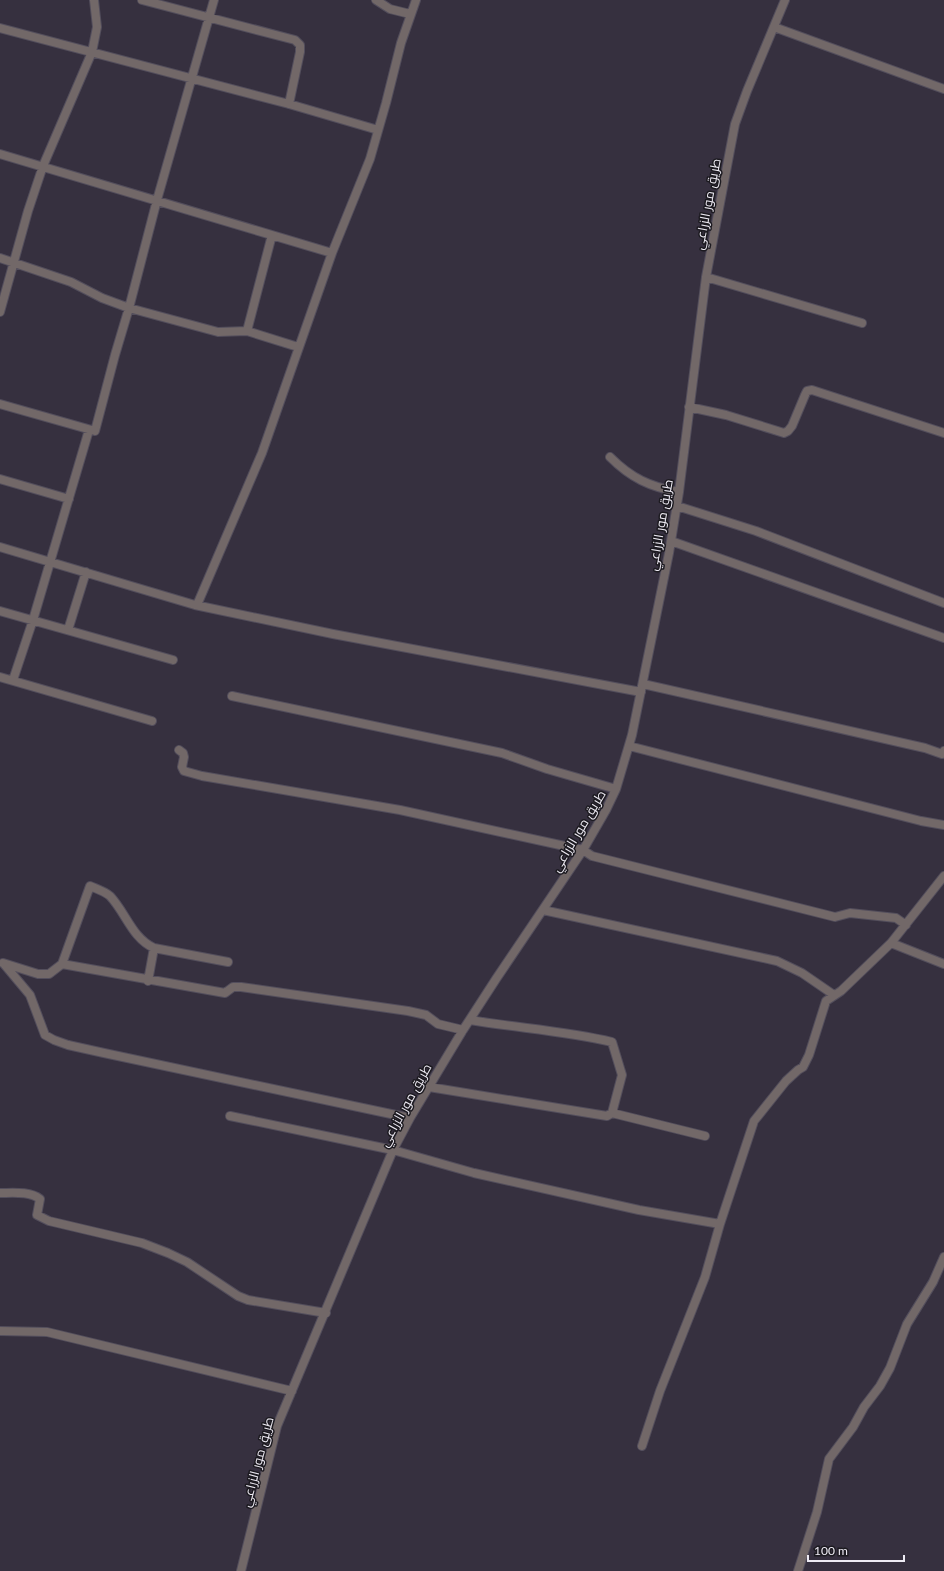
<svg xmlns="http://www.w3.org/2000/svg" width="944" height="1571" font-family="Lato,Cairo,sans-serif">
  <rect width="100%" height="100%" fill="#36303f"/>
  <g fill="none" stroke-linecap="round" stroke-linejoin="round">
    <defs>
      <path id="minor" d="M 142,0 L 295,40 L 300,45 L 300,52 L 289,104
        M 376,0 L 390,9 L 410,14
        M 774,27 L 944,89
        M 0,28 L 289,104 L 378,130
        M 0,154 L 332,253
        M 0,258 L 71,282 L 102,298 L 129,308 L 218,332 L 247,331 L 298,347
        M 706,277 L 862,323
        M 0,312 L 28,211 L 43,166 L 92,52 L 97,27 L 94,0
        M 247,331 L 272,235
        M 0,404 L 95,431 L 115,355 L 129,308 L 157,200 L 214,0
        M 689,407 L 726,415 L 784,433 L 788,431 L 792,426 L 805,395 L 807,391 L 812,390 L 944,433
        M 610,457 C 631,478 650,487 679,492
        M 0,479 L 69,499
        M 677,506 L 756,531 L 944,603
        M 671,541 L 944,638
        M 0,547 L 195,605 L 333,634 L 641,692
        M 197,605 L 262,453 L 332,253 L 370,159 L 386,103 L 401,43 L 416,0
        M 0,611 L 173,660
        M 68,630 L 86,572
        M 0,677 L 152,721
        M 13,680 L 33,620 L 89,430
        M 643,684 L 925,748 L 942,754 L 944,751
        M 232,696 L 502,753 L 547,769 L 616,789
        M 629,746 L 921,821 L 944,825
        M 179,750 L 183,753 L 184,757 L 182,767 L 184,771 L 202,776 L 400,810 L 583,850 L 592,856 L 835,917 L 850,913 L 896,918 L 906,925
        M 543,910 L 777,961 L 802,973 L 834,995
        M 891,943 L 944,964
        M 3,963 L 38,974 L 49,974 L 62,964 L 90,886 C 97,889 104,891 110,896 C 126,913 132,938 154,948 L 228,962
        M 4,964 L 30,995 L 45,1035 L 54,1040 L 68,1045 L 104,1053 L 410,1118
        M 62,964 L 225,993 L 233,987 L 241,987 L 408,1011 L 426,1015 L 438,1024 L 463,1030
        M 148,981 L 154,948
        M 470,1020 C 517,1028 566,1031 612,1042 L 622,1075 L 612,1113
        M 429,1087 L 607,1116 L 612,1113 L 705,1136
        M 230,1116 L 393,1150 L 474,1173 L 639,1210 L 720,1224
        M 0,1193 C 12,1193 30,1191 40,1199 L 37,1215 L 49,1221 L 142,1243 L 168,1253 L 187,1262 L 238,1296 L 248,1300 L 326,1313
        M 0,1331 L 47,1332 L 292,1391
        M 642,1446 L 660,1391 L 705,1277 L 720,1224 L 754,1121 L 786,1081 L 798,1070 L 803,1067 L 809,1055 L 826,1001 L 841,991 L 891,943 L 944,876
        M 241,1571 L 277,1426 L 393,1150 L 410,1118 L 463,1030 L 496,979 L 583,850 L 606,810 L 616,789 L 632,735 L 669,553 L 679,492 L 706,277 L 735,124 L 747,91 L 785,0
        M 798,1571 L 817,1512 L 829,1459 L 853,1427 L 864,1407 L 880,1386 L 890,1368 L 907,1324 L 933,1282 L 944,1257"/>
    </defs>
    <use href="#minor" stroke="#534e5c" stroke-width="10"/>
    <use href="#minor" stroke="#726868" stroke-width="8"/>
  </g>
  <g text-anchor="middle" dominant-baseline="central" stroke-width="3" stroke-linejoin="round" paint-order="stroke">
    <g font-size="13" fill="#eeebf4" stroke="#1c1a20">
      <text transform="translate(707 204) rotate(-79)">طريق مور الزراعي</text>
      <text transform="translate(660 525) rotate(-80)">طريق مور الزراعي</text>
      <text transform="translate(578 831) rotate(-59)">طريق مور الزراعي</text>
      <text transform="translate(405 1105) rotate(-61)">طريق مور الزراعي</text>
      <text transform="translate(257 1462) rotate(-75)">طريق مور الزراعي</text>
    </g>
  </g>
  <path d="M808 1555v6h96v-6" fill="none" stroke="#eeebf4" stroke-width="2"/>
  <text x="814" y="1555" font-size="12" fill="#eeebf4" stroke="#1c1a20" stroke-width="3" paint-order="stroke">100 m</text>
</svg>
